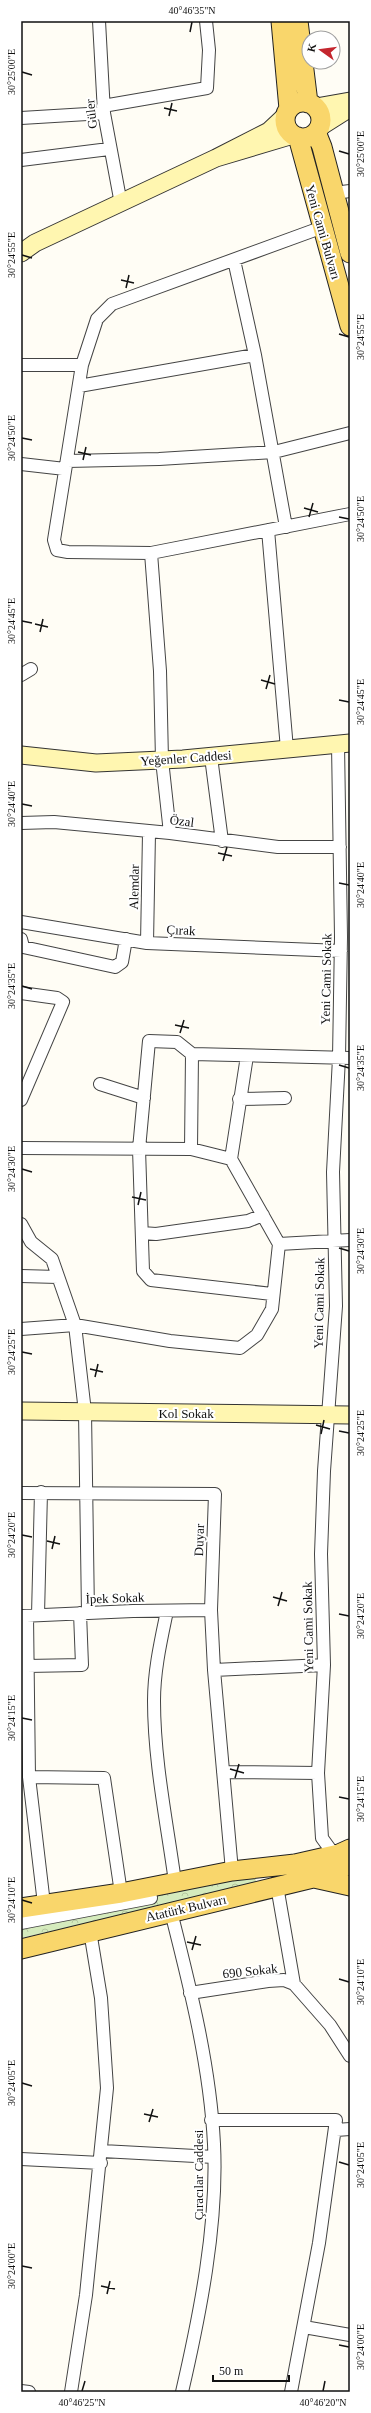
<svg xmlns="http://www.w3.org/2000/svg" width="371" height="2413" font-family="Georgia,serif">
  <defs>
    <pattern id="park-crowns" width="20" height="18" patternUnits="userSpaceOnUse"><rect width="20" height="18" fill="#d5ebbd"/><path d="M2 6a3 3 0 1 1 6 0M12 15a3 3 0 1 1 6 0" fill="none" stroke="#b6c8a1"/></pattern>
  </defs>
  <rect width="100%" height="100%" fill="#fffdf5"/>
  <path fill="url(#park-crowns)" d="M 255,1877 L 257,1884 L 21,1938 L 21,1915 Z"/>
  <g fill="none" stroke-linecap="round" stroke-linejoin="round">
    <defs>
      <path id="street" d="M 99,21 L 104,113 L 121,204
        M 103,106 L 207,88 L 209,50 L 206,21
        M 21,118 L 104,113
        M 21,160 L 109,149
        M 334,193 L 350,191
        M 323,227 L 112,304 L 97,319 L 82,365 L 54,540 L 57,550 L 68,552 L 151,553 L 350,514
        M 234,260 L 255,355 L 286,527
        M 21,365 L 82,365
        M 79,386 L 255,355
        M 67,461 L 159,459 L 274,452 L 350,433
        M 21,464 L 65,469
        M 268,530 L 287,749
        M 151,553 L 160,671 L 162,760 L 170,833
        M 21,675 L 31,669
        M 338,744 L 341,937 L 339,1058 L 333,1172 L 336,1306 L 324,1471 L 321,1554 L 324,1665 L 318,1773 L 322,1838 L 330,1849 L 339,1854
        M 211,757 L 222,841
        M 21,823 L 54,822 L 170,833 L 278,847 L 340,847
        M 21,922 L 147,943 L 341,951
        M 21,939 L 23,947 L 115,967 L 122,962 L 126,939
        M 147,943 L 149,833
        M 21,993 L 57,998 L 63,1002 L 21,1100
        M 100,1084 L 144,1098
        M 239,1099 L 285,1098
        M 21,1148 L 191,1149 L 231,1159 L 279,1244 L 350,1240
        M 191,1149 L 192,1054
        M 231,1159 L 247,1056
        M 21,1224 L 31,1242 L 52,1259 L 75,1325 L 85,1412 L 88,1613
        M 142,1233 L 156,1234 L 248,1221 L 263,1215
        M 21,1276 L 58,1277
        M 272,1294 L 151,1280 L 143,1271 L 139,1149 L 149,1041 L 177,1042 L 192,1054 L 350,1058
        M 21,1329 L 75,1325 L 170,1341 L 240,1348 L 257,1335 L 272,1309 L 279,1244
        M 21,1493 L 215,1494 L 211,1610 L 214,1670 L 324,1665
        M 167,1611 C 161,1640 154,1670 154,1701 C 154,1761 167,1823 175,1882
        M 38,1615 L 41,1492
        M 21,1616 L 133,1611 L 211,1610
        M 27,1616 L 29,1777 L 44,1904
        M 27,1666 L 82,1665 L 80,1613
        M 214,1670 L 232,1871
        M 223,1772 L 318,1773
        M 29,1777 L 104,1778 L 121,1893
        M 277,1886 L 294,1984
        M 171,1912 C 190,1987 210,2065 214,2144 C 218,2224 200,2314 182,2392
        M 21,1923 L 151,1898 L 149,1888
        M 190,1993 L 268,1981 L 284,1980 L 294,1984 L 330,2025 L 350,2056
        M 211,2120 L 336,2120 L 319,2243 L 291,2392
        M 336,2130 L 350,2129
        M 102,2151 L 214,2157
        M 21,2159 L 101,2163
        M 304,2327 L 350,2335
        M 21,2391 L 29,2392
        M 71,2392 L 86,2295 L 107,2088 L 101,1998 L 90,1931"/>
      <path id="secondary" d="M 316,107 L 350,101
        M 285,116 L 269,131 L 216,158 L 293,135
        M 320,127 L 350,108
        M 21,253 L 35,243 L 216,158
        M 21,755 L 96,763 L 183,759 L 350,743
        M 21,1411 L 350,1415"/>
      <path id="primary" d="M 281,21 L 289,109
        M 298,21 L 308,103
        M285 120a18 18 0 1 1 36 0a18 18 0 1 1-36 0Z
        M 316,132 L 322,147 L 350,253
        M 298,137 L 350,326
        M 314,1878 L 350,1886
        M 21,1908 L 121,1893 L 232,1871 L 295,1864 L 339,1854 L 350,1849
        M 21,1949 L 313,1878 L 350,1865"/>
    </defs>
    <use href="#street" stroke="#444" stroke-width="14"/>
    <use href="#secondary" stroke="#333" stroke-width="19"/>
    <use href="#primary" stroke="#222" stroke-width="21"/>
    <use href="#street" stroke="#fff" stroke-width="12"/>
    <use href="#secondary" stroke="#fff6b0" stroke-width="17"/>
    <use href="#primary" stroke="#f9d66b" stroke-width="19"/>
  </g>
  <path fill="none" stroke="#111" stroke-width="1.5" d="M 190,32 L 192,22M 22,72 L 32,75M 164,108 L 177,111M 169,116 L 172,103M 339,151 L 349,154M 22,255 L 32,258M 121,280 L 134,283M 126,288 L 129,275M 339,334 L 349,337M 22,438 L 32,440M 78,452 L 91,455M 83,460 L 86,447M 304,508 L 318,512M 309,517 L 313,503M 339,517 L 349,519M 22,621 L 32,623M 35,624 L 48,627M 40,632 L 43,619M 261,680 L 275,684M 266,689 L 270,675M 339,700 L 349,702M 22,804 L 32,806M 218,853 L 232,856M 223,861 L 227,847M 339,883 L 349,885M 22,986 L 32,989M 175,1025 L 189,1028M 180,1033 L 184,1020M 339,1065 L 349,1068M 22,1169 L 32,1172M 132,1197 L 146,1200M 138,1205 L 141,1192M 339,1248 L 349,1251M 22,1352 L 32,1354M 90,1369 L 103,1372M 95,1377 L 98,1364M 316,1425 L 330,1429M 339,1431 L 349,1433M 321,1434 L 324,1420M 22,1535 L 32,1537M 47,1541 L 60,1544M 52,1549 L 55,1536M 273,1597 L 287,1601M 278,1606 L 282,1592M 339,1614 L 349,1616M 22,1718 L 32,1720M 230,1769 L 244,1773M 235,1778 L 239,1764M 339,1797 L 349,1799M 22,1900 L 32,1903M 187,1942 L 201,1945M 192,1950 L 196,1936M 339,1979 L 349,1982M 22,2083 L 32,2086M 144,2114 L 158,2117M 149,2122 L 153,2109M 339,2162 L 349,2165M 22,2266 L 32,2268M 101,2286 L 115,2289M 107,2294 L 110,2281M 339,2345 L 349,2347M 82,2391 L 85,2381M 323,2391 L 325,2381"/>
  <g text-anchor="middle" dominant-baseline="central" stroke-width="4" stroke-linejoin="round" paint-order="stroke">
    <g font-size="13" fill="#111" stroke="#fff">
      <text transform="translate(91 114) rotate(-96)">Güler</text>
      <text transform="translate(323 232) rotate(74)">Yeni Cami Bulvarı</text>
      <text transform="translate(186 758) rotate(-4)">Yeğenler Caddesi</text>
      <text transform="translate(182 821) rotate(7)">Özal</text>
      <text transform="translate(134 887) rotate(-89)">Alemdar</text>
      <text transform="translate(181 930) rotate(3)">Çırak</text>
      <text transform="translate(326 979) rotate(-89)">Yeni Cami Sokak</text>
      <text transform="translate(319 1303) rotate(-89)">Yeni Cami Sokak</text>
      <text x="186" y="1413">Kol Sokak</text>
      <text transform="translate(199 1540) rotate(-88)">Duyar</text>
      <text transform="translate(115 1598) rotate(-2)">İpek Sokak</text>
      <text transform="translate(308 1627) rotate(-91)">Yeni Cami Sokak</text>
      <text transform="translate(186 1908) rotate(-13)">Atatürk Bulvarı</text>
      <text transform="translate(250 1971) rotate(-6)">690 Sokak</text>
      <text transform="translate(198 2175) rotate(-90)">Çıracılar Caddesi</text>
    </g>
  </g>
  <rect width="371" height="2413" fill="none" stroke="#ffffff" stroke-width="44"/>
  <g transform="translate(321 50) rotate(284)"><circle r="19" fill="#ffffff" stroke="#a0a0a0"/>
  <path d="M0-3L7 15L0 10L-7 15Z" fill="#c4262e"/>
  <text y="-6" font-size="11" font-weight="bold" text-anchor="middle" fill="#111111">K</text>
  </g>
  <path d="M213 2375v6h76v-6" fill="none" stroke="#111111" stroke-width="2"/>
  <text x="219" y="2375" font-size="12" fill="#111111" stroke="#ffffff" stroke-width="3" paint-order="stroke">50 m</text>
  <rect x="22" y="22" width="327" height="2369" fill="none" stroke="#111" stroke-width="1.5"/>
  <g font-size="10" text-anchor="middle" fill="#111">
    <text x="192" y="14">40°46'35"N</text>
    <text transform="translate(11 72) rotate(-90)" y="4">30°25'00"E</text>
    <text transform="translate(360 154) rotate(-90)" y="4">30°25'00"E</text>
    <text transform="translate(11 255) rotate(-90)" y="4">30°24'55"E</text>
    <text transform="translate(360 337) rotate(-90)" y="4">30°24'55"E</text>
    <text transform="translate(11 438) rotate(-90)" y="4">30°24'50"E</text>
    <text transform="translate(360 519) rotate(-90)" y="4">30°24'50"E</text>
    <text transform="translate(11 621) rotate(-90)" y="4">30°24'45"E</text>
    <text transform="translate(360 702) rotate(-90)" y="4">30°24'45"E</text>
    <text transform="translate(11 804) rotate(-90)" y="4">30°24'40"E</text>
    <text transform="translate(360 885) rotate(-90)" y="4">30°24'40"E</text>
    <text transform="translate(11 986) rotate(-90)" y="4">30°24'35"E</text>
    <text transform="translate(360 1068) rotate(-90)" y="4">30°24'35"E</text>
    <text transform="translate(11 1169) rotate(-90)" y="4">30°24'30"E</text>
    <text transform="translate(360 1251) rotate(-90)" y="4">30°24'30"E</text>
    <text transform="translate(11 1352) rotate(-90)" y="4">30°24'25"E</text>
    <text transform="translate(360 1433) rotate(-90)" y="4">30°24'25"E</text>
    <text transform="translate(11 1535) rotate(-90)" y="4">30°24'20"E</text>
    <text transform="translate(360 1616) rotate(-90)" y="4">30°24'20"E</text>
    <text transform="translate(11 1718) rotate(-90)" y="4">30°24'15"E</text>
    <text transform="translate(360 1799) rotate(-90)" y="4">30°24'15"E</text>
    <text transform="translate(11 1900) rotate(-90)" y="4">30°24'10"E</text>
    <text transform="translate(360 1982) rotate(-90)" y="4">30°24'10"E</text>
    <text transform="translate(11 2083) rotate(-90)" y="4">30°24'05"E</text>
    <text transform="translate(360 2165) rotate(-90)" y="4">30°24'05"E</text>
    <text transform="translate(11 2266) rotate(-90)" y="4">30°24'00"E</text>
    <text transform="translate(360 2347) rotate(-90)" y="4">30°24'00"E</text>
    <text x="82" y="2406">40°46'25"N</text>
    <text x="323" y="2406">40°46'20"N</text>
  </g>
</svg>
